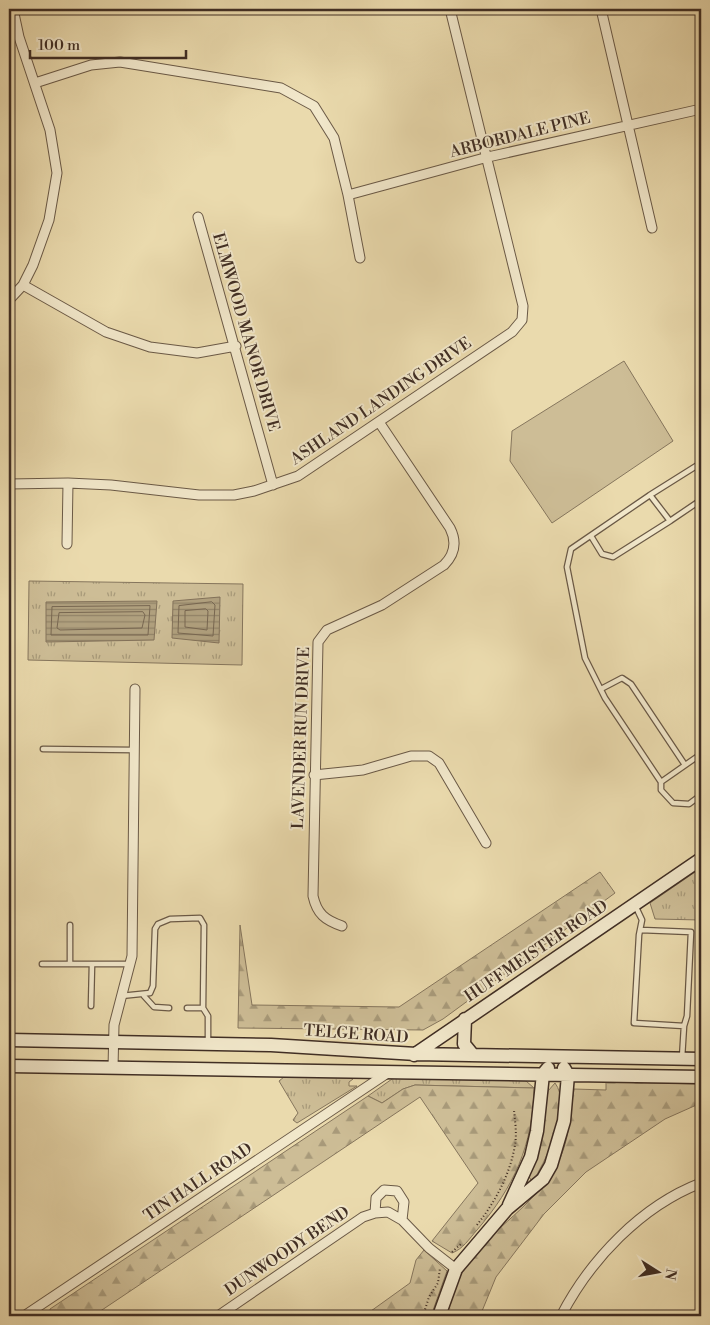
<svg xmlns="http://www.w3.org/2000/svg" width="710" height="1325" font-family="'Libre Bodoni',serif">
  <defs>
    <pattern id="grass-tufts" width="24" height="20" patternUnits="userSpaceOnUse" patternTransform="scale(1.25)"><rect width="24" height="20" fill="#cdbd96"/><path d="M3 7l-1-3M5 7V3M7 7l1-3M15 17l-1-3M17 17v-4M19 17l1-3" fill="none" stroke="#a89a7a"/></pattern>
    <pattern id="forest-firs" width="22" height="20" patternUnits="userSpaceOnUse" patternTransform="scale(1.25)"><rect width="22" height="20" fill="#cdbd96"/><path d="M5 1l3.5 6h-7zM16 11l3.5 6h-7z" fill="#a89a7a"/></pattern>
    <pattern id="water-rules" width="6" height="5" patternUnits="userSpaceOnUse" patternTransform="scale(1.25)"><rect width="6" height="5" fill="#b0a07e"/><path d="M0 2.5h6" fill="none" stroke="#918367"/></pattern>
  </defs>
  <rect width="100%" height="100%" fill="#eadaad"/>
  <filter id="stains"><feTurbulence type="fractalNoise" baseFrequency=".004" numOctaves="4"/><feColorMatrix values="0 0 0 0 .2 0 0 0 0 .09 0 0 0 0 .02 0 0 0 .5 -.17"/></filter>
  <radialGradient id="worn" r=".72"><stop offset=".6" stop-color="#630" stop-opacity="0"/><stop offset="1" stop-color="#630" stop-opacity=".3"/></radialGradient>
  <path fill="url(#grass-tufts)" stroke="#86765d" d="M 29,581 L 243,584 L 242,665 L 28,660 Z
    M 701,868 L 701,920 L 655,919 L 650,903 Z
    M 284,1077 L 350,1078 L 353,1079 L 349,1082 L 349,1086 L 357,1086 L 297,1123 L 293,1120 L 298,1113 L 279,1081 Z
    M 402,1077 L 526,1081 L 534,1088 L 415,1085 L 403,1089 L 382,1103 L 368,1096 L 392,1079 Z"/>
  <path fill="url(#forest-firs)" stroke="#86765d" d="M 600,872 L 615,893 L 443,1019 L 423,1030 L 238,1028 L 240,925 L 252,1005 L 399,1007 Z
    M 606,1082 L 701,1084 L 701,1103 L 665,1119 L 586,1172 L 544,1214 L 496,1277 L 480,1316 L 446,1316 C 451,1296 459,1274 472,1257 C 500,1222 542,1200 561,1156 C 570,1134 570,1112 574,1089 L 606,1090 Z
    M 555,1083 C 572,1105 547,1158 535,1178 L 531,1180 L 528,1175 L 541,1140 L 548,1091 Z
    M 415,1085 L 534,1088 C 533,1145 514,1187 477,1230 C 469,1239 463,1249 452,1253 L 432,1241 L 478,1183 L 420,1097 L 93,1316 L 50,1316 L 50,1309 L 368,1096 L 382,1103 L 403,1089 Z
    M 424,1250 L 447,1271 L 431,1316 L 364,1316 L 410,1283 L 416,1260 Z"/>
  <path fill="#cdbd96" stroke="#86765d" d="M 624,361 L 673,441 L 552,523 L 510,461 L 512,431 Z"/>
  <path fill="url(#water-rules)" stroke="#83725a" d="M 220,597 L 219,643 L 172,638 L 173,601 Z
    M 157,601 L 154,640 L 46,642 L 46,602 Z"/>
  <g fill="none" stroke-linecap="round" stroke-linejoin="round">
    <path stroke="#786751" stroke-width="1" d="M 212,602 L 215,605 L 213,636 L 178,633 L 179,606 Z
      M 150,606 L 148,635 L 51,635 L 52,607 Z
      M 206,609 L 208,611 L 207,630 L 185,627 L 185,611 Z
      M 143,612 L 145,615 L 142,628 L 60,630 L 57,628 L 59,613 Z"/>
    <defs>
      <path id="lane" d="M 701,416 L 701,418
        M 701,463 L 650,495 L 670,521 L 701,500
        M 650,495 L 571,549 L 567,567 L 585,658 L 605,698 L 661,782
        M 591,536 L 602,554 L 613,557 L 670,521
        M 601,689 L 622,678 L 631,684 L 685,765
        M 43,749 L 134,750
        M 701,754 L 661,782 L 661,790 L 673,803 L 689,804 L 701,795
        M 635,905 L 642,920 L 639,935 L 634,1023 L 684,1026 L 682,1058
        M 70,925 L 70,964
        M 641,930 L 691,932 L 687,1016 L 684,1026
        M 42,964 L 129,964
        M 121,996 L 150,993 L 153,986 L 155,929 L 158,924 L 170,919 L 200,918 L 204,925 L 203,1008 L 208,1016 L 208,1042
        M 144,996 L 154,1007 L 169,1008
        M 91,1006 L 92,964
        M 187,1008 L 203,1008"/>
      <path id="street" d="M 601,9 L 652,228
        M 35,83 L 91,65 L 120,62 L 281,88 L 314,106 L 334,138 L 348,195 L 360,258
        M 348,195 L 488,157 L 701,109
        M 198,217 L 273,485
        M 23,285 L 106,332 L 150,347 L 197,353 L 236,346
        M 9,300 L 23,285 L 33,265 L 49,220 L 57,173 L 50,130 L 19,37 L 13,9
        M 9,484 L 68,483 L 111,485 L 199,495 L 234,495 L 254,491 L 298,476 L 512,332 L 522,320 L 523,306 L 450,9
        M 67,544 L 68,483
        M 314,775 L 363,770 L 411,756 L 429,756 L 439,763 L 486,843
        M 342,926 C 325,920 317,914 313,896 L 318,642 L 327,630 L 382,605 L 444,565 C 455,554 457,542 450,528 L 379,422
        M 113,1068 L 114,1025 L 132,956 L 135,689
        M 375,1213 L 376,1198 L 384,1190 L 397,1191 L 404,1202 L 402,1220
        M 24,1316 L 389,1072
        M 218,1316 L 363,1217 L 375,1213 L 388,1212 L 402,1220 L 429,1248 L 456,1269
        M 561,1316 C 590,1260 641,1206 701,1183"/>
      <path id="secondary" d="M 465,1019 L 464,1044 L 473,1055
        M 9,1040 L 271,1045 L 416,1054 L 701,1059
        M 414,1055 L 701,859
        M 9,1066 L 701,1077
        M 509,1205 L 531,1157 L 537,1131 L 543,1074 L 548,1068
        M 439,1316 L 456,1269 L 507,1209 L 543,1179 L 551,1165 L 564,1121 L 568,1075 L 564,1068"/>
    </defs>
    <use href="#lane" stroke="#6a5946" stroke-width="7"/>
    <use href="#street" stroke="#6a5946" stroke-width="11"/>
    <use href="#secondary" stroke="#402e24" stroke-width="15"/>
    <path stroke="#402e24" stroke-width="2" stroke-dasharray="1 2.5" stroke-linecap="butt" d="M 477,1225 C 495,1202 510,1175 515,1145 C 517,1134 515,1121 514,1110
      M 452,1252 L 461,1244
      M 423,1316 L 429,1297 L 438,1283 L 440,1268"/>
    <use href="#lane" stroke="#f1e7ca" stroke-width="4.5"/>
    <use href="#street" stroke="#f1e7ca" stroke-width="9"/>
    <use href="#secondary" stroke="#f1e7ca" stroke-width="12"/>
  </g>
  <g text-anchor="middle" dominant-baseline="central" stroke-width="4" stroke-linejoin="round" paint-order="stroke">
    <g font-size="16" fill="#402e24" stroke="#f1e7ca">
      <text transform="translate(520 135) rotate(-14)">ARBORDALE PINE</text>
      <text transform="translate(246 332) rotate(74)">ELMWOOD MANOR DRIVE</text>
      <text transform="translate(381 401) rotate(-34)">ASHLAND LANDING DRIVE</text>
      <text transform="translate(301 738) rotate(-88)">LAVENDER RUN DRIVE</text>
      <text transform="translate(536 951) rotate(-34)">HUFFMEISTER ROAD</text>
      <text transform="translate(356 1034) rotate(4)">TELGE ROAD</text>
      <text transform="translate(198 1182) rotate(-34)">TIN HALL ROAD</text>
      <text transform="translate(287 1251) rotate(-34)">DUNWOODY BEND</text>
    </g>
  </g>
  <rect width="710" height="1325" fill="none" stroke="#eadaad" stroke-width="30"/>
  <rect x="10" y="10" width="690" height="1305" fill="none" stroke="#402e24" stroke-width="2.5"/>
  <rect x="15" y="15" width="680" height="1295" fill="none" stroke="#402e24"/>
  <g transform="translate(658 1272) rotate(101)" stroke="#f1e7ca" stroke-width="4" paint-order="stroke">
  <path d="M0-4L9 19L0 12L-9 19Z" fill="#402e24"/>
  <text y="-8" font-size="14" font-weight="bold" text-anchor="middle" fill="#402e24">N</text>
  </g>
  <path d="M30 50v8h156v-8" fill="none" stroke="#402e24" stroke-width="2.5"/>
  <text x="38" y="50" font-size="15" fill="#402e24" stroke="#f1e7ca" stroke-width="4" paint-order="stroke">100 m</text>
  <rect width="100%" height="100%" filter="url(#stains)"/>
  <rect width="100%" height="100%" fill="url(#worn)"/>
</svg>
